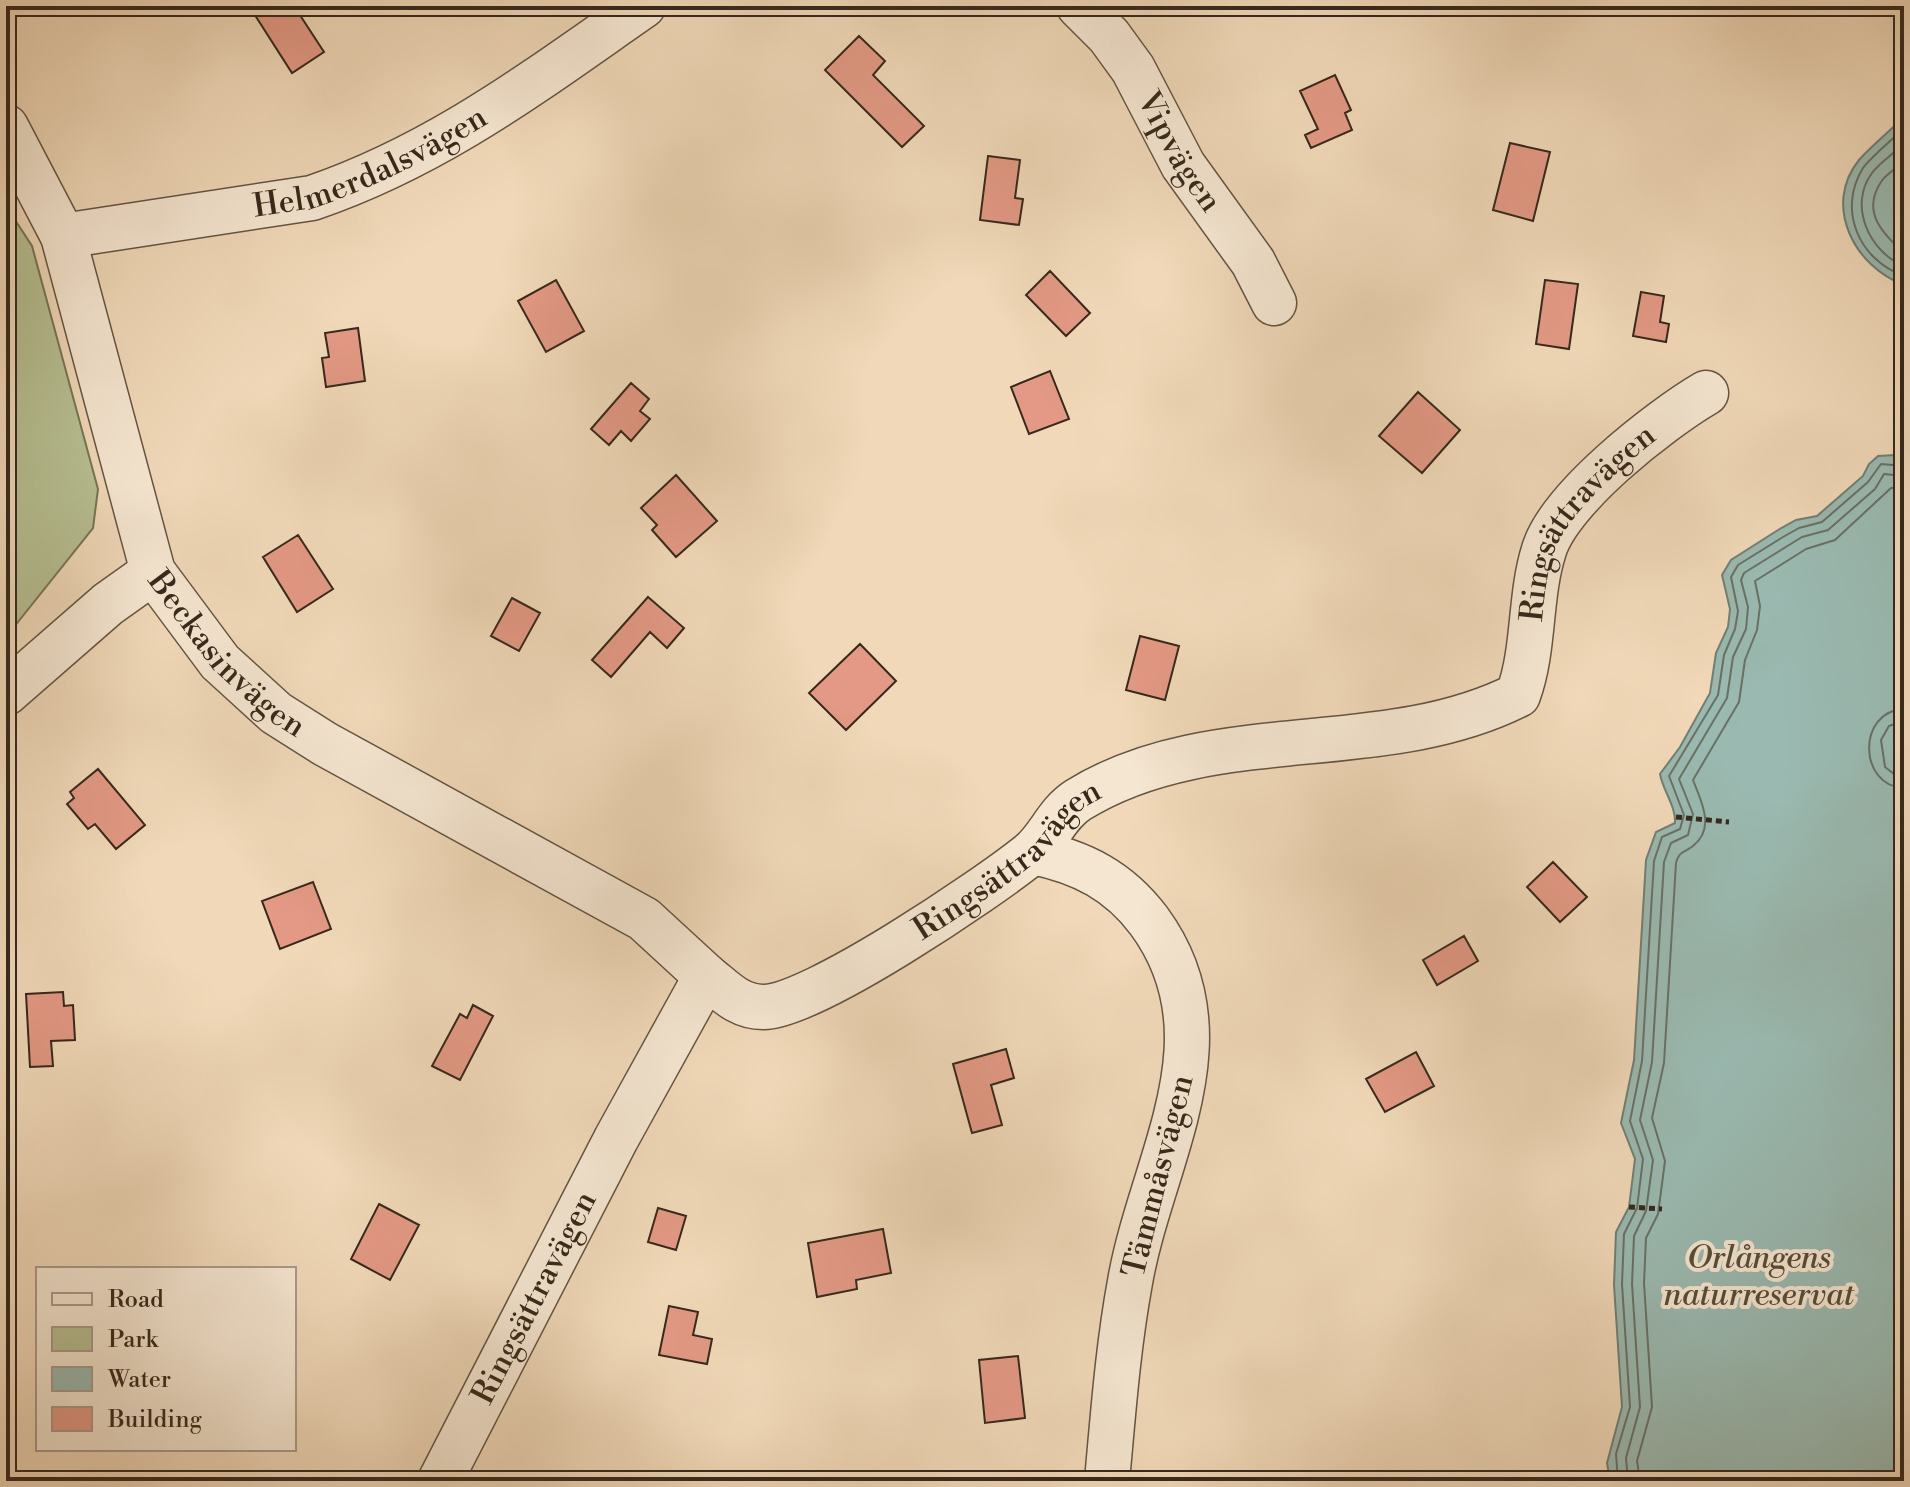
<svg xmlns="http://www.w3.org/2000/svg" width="1910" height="1487" font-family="'Libre Bodoni',serif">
  <rect width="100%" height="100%" fill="#f0d8b8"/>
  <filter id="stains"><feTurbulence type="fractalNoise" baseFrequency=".0025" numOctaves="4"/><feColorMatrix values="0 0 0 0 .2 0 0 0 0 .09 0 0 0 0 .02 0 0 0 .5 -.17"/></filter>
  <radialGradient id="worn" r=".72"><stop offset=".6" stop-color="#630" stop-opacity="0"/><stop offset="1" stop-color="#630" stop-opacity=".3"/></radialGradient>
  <path fill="#b6bf92" stroke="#767457" stroke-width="2" d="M 6,206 L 32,246 L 98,489 L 93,528 L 6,637 Z"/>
  <path fill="#9ab9b0" stroke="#727f75" stroke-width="2" d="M 1904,117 L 1904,285 C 1855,267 1822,206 1859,160 C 1868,149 1892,129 1904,117 Z
    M 1896,455 L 1904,461 L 1904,735 L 1899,742 L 1900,799 L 1904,808 L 1904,1481 L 1610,1481 L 1607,1463 L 1622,1407 L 1614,1285 L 1616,1232 L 1629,1207 L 1635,1159 L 1621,1123 L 1634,1060 L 1646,860 L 1656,832 L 1675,823 C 1676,806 1663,791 1660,774 L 1680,747 L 1710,693 L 1716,653 L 1728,627 L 1730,609 L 1722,575 L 1731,560 L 1778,530 L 1796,520 L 1817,516 L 1863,476 L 1869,464 L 1878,456 Z"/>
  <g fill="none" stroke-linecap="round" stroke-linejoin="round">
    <path stroke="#687166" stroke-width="2" d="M 1904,128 C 1893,139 1871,157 1863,168 C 1837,210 1859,260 1904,276
      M 1904,143 C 1895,153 1880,162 1872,173 C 1848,205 1869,252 1904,266
      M 1904,161 C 1897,168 1886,174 1881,182 C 1861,212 1883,234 1904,253
      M 1904,709 C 1857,711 1858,786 1904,788
      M 1904,721 L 1889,726 L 1881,740 L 1885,767 L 1894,774 L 1904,776
      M 1618,1481 L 1616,1454 L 1630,1407 L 1622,1284 L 1624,1234 L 1637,1208 L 1643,1159 L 1630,1121 L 1642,1061 L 1654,861 L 1662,837 L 1680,829 L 1684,815 L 1669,776 L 1718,695 L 1724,655 L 1735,629 L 1738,611 L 1731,577 L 1738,565 L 1783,537 L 1799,528 L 1822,522 L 1868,482 L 1881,464 L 1904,466
      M 1628,1481 L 1626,1458 L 1640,1407 L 1632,1284 L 1634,1236 L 1646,1211 L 1653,1160 L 1640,1120 L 1652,1062 L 1664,862 L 1671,843 L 1688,835 L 1693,814 L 1679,779 L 1727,698 L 1733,657 L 1746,629 L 1748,607 L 1741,580 L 1744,573 L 1802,537 L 1828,530 L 1875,489 L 1884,474 L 1904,476
      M 1640,1481 L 1637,1461 L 1652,1407 L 1644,1283 L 1646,1238 L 1658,1214 L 1665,1161 L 1652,1118 L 1664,1063 L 1676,863 C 1679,851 1684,853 1693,846 C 1716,828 1701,801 1693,780 L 1739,702 L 1745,660 L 1757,630 L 1760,606 L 1755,581 L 1806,549 L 1835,540 L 1891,488 L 1904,488"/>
  </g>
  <path fill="#e39985" stroke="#36291c" stroke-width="2" d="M 263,6 L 294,6 L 324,52 L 292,73 L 253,12 Z
    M 859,36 L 885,61 L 873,75 L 924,126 L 902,147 L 825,70 Z
    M 1335,75 L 1351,110 L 1345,113 L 1352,130 L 1311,148 L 1305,135 L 1318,129 L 1300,91 Z
    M 1510,143 L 1550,152 L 1533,221 L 1493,210 Z
    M 988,156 L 1020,160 L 1015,198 L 1023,199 L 1019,225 L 980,220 Z
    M 1050,271 L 1090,313 L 1066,336 L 1026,295 Z
    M 556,280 L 584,331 L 546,352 L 518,301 Z
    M 1545,280 L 1578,284 L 1569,349 L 1536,344 Z
    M 1641,292 L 1664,296 L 1660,322 L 1669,324 L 1666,342 L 1633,336 Z
    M 358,328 L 365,381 L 326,387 L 322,358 L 329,357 L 325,333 Z
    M 1050,371 L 1069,419 L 1029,434 L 1011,387 Z
    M 631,383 L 649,399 L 640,411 L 650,419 L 631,441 L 621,431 L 609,445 L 591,429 Z
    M 1418,392 L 1460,430 L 1422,473 L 1379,436 Z
    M 676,475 L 717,521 L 676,557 L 652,530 L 657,525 L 641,508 Z
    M 298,535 L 333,589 L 297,612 L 263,557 Z
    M 648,597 L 684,628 L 667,648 L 650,632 L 611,677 L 592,660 Z
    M 512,598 L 540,613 L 519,651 L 491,636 Z
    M 1140,636 L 1179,646 L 1165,700 L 1126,690 Z
    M 860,644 L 896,681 L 846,730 L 809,693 Z
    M 98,769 L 145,825 L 116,849 L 95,824 L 88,829 L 67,804 L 74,798 L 70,792 Z
    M 1553,862 L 1587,897 L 1560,922 L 1527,887 Z
    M 313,882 L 331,929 L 280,949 L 262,901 Z
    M 1464,936 L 1478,961 L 1437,985 L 1423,960 Z
    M 63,992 L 64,1006 L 73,1005 L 75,1040 L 51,1041 L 53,1066 L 30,1067 L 26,994 Z
    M 473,1005 L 493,1016 L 460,1080 L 432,1066 L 460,1014 L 467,1018 Z
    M 1006,1049 L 1014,1078 L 991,1085 L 1002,1125 L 972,1133 L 953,1064 Z
    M 1416,1052 L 1434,1086 L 1385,1112 L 1366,1079 Z
    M 379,1204 L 419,1225 L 390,1280 L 351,1259 Z
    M 658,1208 L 686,1216 L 676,1250 L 648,1242 Z
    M 883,1229 L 891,1273 L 856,1280 L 857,1289 L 817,1297 L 808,1243 Z
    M 669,1306 L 698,1312 L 693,1335 L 712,1339 L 707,1364 L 659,1355 Z
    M 1018,1356 L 1025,1418 L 985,1423 L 979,1360 Z"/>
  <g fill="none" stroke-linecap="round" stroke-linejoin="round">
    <defs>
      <g id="minor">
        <path id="s1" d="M 1079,6 L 1109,36 L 1133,69 L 1183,165 L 1253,262 L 1274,303"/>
        <path id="s2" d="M 6,127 L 63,236 L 153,572 L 220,662 L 276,713 L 325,744 L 644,919 L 706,976"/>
        <path id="s3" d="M 63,236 L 312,198 C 438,155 535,81 643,6"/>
        <path d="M 6,693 L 108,604 L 153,572"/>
        <path d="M 1033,852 C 1082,862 1119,881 1149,921 C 1235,1038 1151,1160 1130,1282 C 1118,1347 1113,1415 1107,1481"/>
        <path id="s4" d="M 440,1481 L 616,1139 L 706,976 C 724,990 738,1007 763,1007 C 811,1008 988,888 1030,854 C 1049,839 1056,814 1078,800 C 1210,718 1382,764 1518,695 C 1535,649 1529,597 1544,550 C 1560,498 1660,420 1706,393"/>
      </g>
    </defs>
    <use href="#minor" stroke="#645543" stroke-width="47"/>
    <path stroke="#36291c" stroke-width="5" stroke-dasharray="6 4" stroke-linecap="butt" d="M 1676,817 L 1729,822
      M 1629,1207 L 1662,1209"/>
    <use href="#minor" stroke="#f5e6d1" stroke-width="44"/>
  </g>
  <g text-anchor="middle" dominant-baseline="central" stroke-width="8" stroke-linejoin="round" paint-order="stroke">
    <g font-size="32" fill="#36291c" stroke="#f5e6d1">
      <text stroke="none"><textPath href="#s1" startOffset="178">Vipvägen</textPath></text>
      <text stroke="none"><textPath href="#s3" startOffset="318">Helmerdalsvägen</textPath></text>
      <text stroke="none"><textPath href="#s4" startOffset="1668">Ringsättravägen</textPath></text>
      <text stroke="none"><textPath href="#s2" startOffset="582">Beckasinvägen</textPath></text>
      <text stroke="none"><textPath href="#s4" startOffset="926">Ringsättravägen</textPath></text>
      <text transform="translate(1158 1176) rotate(-76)">Tämmåsvägen</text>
      <text stroke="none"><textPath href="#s4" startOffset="206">Ringsättravägen</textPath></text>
    </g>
    <g font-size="32" font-style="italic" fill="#564e3a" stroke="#f5e6d1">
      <text x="1759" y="1258">Orlångens<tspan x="1759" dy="37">naturreservat</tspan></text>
    </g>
  </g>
  <rect width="1910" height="1487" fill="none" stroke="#f0d8b8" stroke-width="32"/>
  <rect x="8" y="8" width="1894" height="1471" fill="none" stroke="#36291c" stroke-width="4"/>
  <rect x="16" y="16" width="1878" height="1455" fill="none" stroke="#36291c" stroke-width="2"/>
  <rect x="36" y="1267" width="260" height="184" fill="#f5e6d1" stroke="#a99a89" stroke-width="2"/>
  <rect x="52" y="1293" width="40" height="12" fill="#f5e6d1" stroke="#a99a89" stroke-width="2"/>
  <text x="108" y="1307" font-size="24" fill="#36291c">Road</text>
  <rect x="52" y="1327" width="40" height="24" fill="#b6bf92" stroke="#a99a89" stroke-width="2"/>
  <text x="108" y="1347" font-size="24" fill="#36291c">Park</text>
  <rect x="52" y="1367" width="40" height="24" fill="#9ab9b0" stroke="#a99a89" stroke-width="2"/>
  <text x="108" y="1387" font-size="24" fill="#36291c">Water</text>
  <rect x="52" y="1407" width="40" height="24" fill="#e39985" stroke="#a99a89" stroke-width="2"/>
  <text x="108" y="1427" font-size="24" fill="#36291c">Building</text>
  <rect width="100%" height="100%" filter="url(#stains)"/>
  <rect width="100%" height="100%" fill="url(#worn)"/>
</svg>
